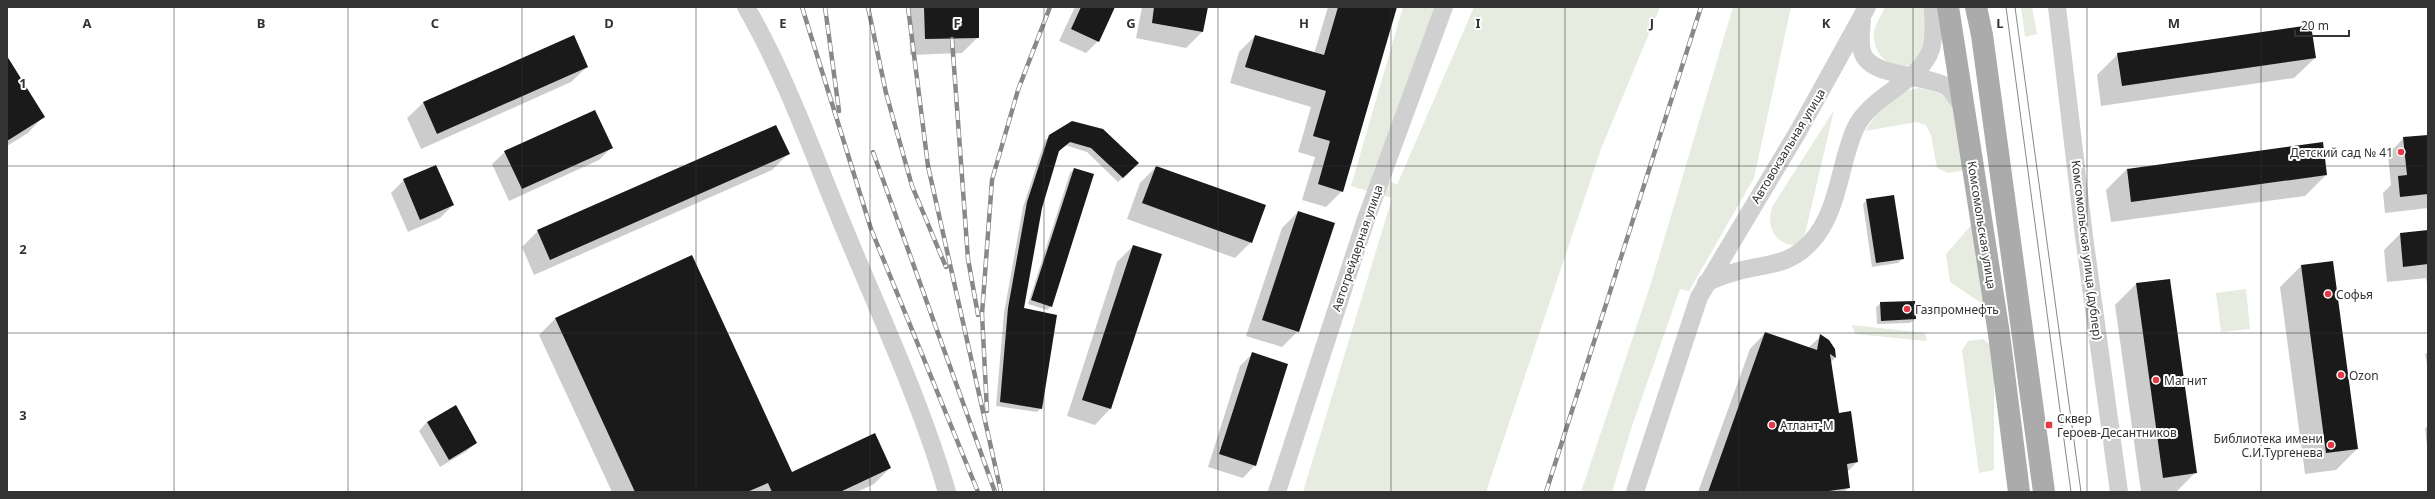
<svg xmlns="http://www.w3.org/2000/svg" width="2435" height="499" font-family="'Noto Sans',sans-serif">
  <rect width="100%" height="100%" fill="#fff"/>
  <path fill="#e6ecdf" d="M 1403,7 L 1435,7 L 1377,175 L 1397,185 L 1474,7 L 1660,7 L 1601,149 L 1486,492 L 1303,492 L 1392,198 L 1351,186 Z
    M 1733,7 L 1791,7 L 1754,178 L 1689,291 L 1680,289 L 1631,429 L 1612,492 L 1581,492 L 1652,280 Z
    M 1885,7 L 1925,7 C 1924,22 1926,39 1920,53 C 1909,80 1871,63 1874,32 C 1875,24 1882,15 1885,7 Z
    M 2021,7 L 2032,7 L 2037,34 L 2025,37 Z
    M 1919,88 C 1966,94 1960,132 1966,170 L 1948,173 L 1937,168 L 1931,135 L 1926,125 L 1917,122 L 1865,131 C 1879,110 1893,92 1919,88 Z
    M 1834,110 L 1804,238 L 1799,245 C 1775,246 1766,228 1772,207 Z
    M 1974,222 L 1987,307 L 1950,282 L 1946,254 Z
    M 2246,289 L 2250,329 L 2221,332 L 2216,293 Z
    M 1852,325 L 1925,333 L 1927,341 L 1855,334 Z
    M 1983,339 L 1991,345 L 1994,368 L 1994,470 L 1979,473 L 1962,350 L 1968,341 Z"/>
  <path fill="#0003" d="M 909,7 L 978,7 L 978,37 L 962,53 L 910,55 Z
    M 1075,7 L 1114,7 L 1098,41 L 1086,53 L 1059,41 Z
    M 1142,7 L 1207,7 L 1202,32 L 1186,48 L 1136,38 Z
    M 1328,7 L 1396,7 L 1342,191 L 1326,207 L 1302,200 L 1315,157 L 1298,152 L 1311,107 L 1230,83 L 1239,52 L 1255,36 L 1314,54 Z
    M 2118,54 L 2315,58 L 2294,78 L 2101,106 L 2097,75 Z
    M 7,58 L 43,117 L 28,133 L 7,146 Z
    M 587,67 L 571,82 L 421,149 L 407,118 L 423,103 Z
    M 1073,122 L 1138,163 L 1118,182 L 1087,152 L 1065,145 L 1058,152 L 1041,207 L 1023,309 L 1041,408 L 1037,412 L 996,406 L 1004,313 L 1023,207 L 1045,140 Z
    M 2428,136 L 2428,208 L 2385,213 L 2383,193 L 2391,185 L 2388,154 L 2404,138 Z
    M 611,148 L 599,160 L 509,201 L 492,164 L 505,152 Z
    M 788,154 L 772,170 L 534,275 L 522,247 L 538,231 Z
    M 1156,167 L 1251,242 L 1235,258 L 1127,219 L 1140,183 Z
    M 1074,169 L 1051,306 L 1047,310 L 1028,304 L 1070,173 Z
    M 2127,169 L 2326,175 L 2305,196 L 2111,222 L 2106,190 Z
    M 404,180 L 453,205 L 440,218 L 408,232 L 391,193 Z
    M 1867,200 L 1902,259 L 1898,263 L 1872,267 L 1863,204 Z
    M 1298,212 L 1298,331 L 1282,347 L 1246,336 L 1282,228 Z
    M 2428,231 L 2428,288 L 2426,278 L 2387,282 L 2384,250 L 2400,234 Z
    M 1133,246 L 1110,409 L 1095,425 L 1067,416 L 1117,262 Z
    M 691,256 L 792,473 L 890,468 L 874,484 L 857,492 L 612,492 L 539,335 L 555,319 Z
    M 2301,266 L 2357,449 L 2336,470 L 2305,474 L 2280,287 Z
    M 2169,280 L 2195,473 L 2176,492 L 2141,492 L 2115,305 L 2136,284 Z
    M 1914,302 L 1915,319 L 1910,323 L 1877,324 L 1876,307 L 1881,303 Z
    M 1765,333 L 1808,348 L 1821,336 L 1835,358 L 1830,363 L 1838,414 L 1857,462 L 1847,472 L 1849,487 L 1844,492 L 1698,492 L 1750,349 Z
    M 2428,352 L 2428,370 L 2425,354 Z
    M 1252,354 L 1255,465 L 1243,478 L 1208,467 L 1240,366 Z
    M 427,422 L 476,443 L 467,451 L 440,467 L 419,431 Z
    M 2428,425 L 2428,454 L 2425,429 Z"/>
  <path fill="#1a1a1a" d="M 924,7 L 979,7 L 979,38 L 925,39 Z
    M 1081,7 L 1115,7 L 1099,42 L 1071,29 Z
    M 1154,7 L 1208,7 L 1203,32 L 1152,23 Z
    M 1338,7 L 1397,7 L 1343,192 L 1318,184 L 1330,141 L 1313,136 L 1326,91 L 1245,67 L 1255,35 L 1324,55 Z
    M 2311,25 L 2316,58 L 2122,86 L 2117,53 Z
    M 574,35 L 588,67 L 437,134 L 423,102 Z
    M 7,56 L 45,117 L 7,141 Z
    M 595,110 L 613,148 L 522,189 L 504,151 Z
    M 1072,121 L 1103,129 L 1139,163 L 1123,178 L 1091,148 L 1070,142 L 1059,151 L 1042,208 L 1024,308 L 1057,315 L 1042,409 L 1000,402 L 1008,308 L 1027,202 L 1049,135 Z
    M 776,125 L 790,154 L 550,260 L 537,230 Z
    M 2428,135 L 2428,194 L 2400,197 L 2398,176 L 2407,175 L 2403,137 Z
    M 2323,142 L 2327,175 L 2131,202 L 2127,169 Z
    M 436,165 L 454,205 L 420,220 L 403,179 Z
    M 1156,166 L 1266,205 L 1252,243 L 1142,203 Z
    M 1074,168 L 1094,174 L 1052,307 L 1031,300 Z
    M 1894,195 L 1904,259 L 1876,263 L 1866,199 Z
    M 1298,211 L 1335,223 L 1299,332 L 1262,320 Z
    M 2428,230 L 2428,264 L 2403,267 L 2400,233 Z
    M 1133,245 L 1162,254 L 1111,409 L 1082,400 Z
    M 692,255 L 792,472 L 875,433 L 891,468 L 840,492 L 772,492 L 768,483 L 747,492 L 635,492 L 555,318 Z
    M 2333,261 L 2358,449 L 2326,453 L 2301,265 Z
    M 2170,279 L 2197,473 L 2163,478 L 2136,283 Z
    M 1915,301 L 1916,319 L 1881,321 L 1880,302 Z
    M 1765,332 L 1817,350 L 1820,334 L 1829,340 L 1835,349 L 1836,358 L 1830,354 L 1839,413 L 1851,411 L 1858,462 L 1847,464 L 1850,488 L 1822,492 L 1708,492 Z
    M 1252,352 L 1288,364 L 1256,466 L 1219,454 Z
    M 456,405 L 477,443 L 449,460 L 427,422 Z"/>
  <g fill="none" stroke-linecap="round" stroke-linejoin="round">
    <path stroke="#d0d0d0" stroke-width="18" d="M 746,7 C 786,76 813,154 844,228 C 880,315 921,402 947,492
      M 2057,7 L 2084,236 L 2119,492
      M 1862,20 C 1861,30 1859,44 1863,54 C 1873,78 1926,74 1947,87 C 1954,92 1959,102 1964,109
      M 1706,283 C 1715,279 1723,275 1732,273 C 1763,263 1787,268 1811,242 C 1839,212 1839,165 1855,129 C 1871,94 1920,83 1931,49 C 1935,36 1933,20 1933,7
      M 1277,492 L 1366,219 L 1444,7
      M 1635,492 L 1699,297 L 1799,130 L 1867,7"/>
    <path stroke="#ababab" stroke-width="22" d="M 1948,7 L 1999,334 L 2019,492
      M 1976,7 L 1982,35 L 2044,492"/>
    <path stroke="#888" stroke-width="1" d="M 2006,7 L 2071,492
      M 2015,7 L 2081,492"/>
    <defs>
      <path id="rail" d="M 802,7 L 871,229 L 978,492
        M 825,7 L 839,111
        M 868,7 L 886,93 L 912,186 L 946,267
        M 908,7 L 928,166 L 1001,492
        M 952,39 L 968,259 L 978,315
        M 873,152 L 995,492
        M 987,411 L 982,314 L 992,180 L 1018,90 L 1050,7
        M 1546,492 L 1701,7"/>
    </defs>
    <use href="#rail" stroke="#888" stroke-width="4.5"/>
    <use href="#rail" stroke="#fff" stroke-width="3" stroke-dasharray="9" stroke-linecap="butt"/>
  </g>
  <path fill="none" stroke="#333" stroke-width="1" stroke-opacity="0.55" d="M 174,7 L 174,492M 348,7 L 348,492M 522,7 L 522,492M 696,7 L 696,492M 870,7 L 870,492M 1044,7 L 1044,492M 1218,7 L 1218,492M 1391,7 L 1391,492M 1565,7 L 1565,492M 1739,7 L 1739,492M 1913,7 L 1913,492M 2087,7 L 2087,492M 2261,7 L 2261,492M 7,166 L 2428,166M 7,333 L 2428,333"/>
  <g fill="#e63946" stroke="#fff" stroke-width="1.5">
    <circle cx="2401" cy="152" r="4"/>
    <circle cx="2328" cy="294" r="4"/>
    <circle cx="1907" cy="309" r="4"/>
    <circle cx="2341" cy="375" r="4"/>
    <circle cx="2156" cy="380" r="4"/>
    <circle cx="1772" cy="425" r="4"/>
    <rect x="2045" y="421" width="8" height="8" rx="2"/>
    <circle cx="2331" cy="445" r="4"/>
  </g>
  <g text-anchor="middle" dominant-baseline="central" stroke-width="4" stroke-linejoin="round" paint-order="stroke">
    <g font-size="12" fill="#333" stroke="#fff">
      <text transform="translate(1788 146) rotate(-59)">Автовокзальная улица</text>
      <text transform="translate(1982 225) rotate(81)">Комсомольская улица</text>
      <text transform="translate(1357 248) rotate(-71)">Автогрейдерная улица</text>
      <text transform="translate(2087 250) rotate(83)">Комсомольская улица (дублер)</text>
    </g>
    <g font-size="12" fill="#333" stroke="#fff" text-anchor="start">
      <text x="2393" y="152" text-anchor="end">Детский сад № 41</text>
      <text x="2336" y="294">Софья</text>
      <text x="1915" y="309">Газпромнефть</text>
      <text x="2349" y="375">Ozon</text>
      <text x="2164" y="380">Магнит</text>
      <text x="2057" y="418">Сквер<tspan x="2057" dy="14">Героев-Десантников</tspan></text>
      <text x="1780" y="425">Атлант-М</text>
      <text x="2323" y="438" text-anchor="end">Библиотека имени<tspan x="2323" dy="14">С.И.Тургенева</tspan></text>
    </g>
  </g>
  <g font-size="13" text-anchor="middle" font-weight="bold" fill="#333" stroke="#fff" stroke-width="4" stroke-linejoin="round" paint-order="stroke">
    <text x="87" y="28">A</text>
    <text x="261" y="28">B</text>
    <text x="435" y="28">C</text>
    <text x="609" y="28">D</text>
    <text x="783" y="28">E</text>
    <text x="957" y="28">F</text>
    <text x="1131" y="28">G</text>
    <text x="1304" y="28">H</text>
    <text x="1478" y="28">I</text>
    <text x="1652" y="28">J</text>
    <text x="1826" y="28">K</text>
    <text x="2000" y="28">L</text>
    <text x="2174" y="28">M</text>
    <text x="23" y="88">1</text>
    <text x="23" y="254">2</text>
    <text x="23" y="420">3</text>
  </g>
  <rect width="2435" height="499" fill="none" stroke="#333333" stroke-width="16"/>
  <path d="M2295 30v6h54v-6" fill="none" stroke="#333333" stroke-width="2"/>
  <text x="2301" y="30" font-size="12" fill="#333333" stroke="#ffffff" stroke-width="3" paint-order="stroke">20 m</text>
</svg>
